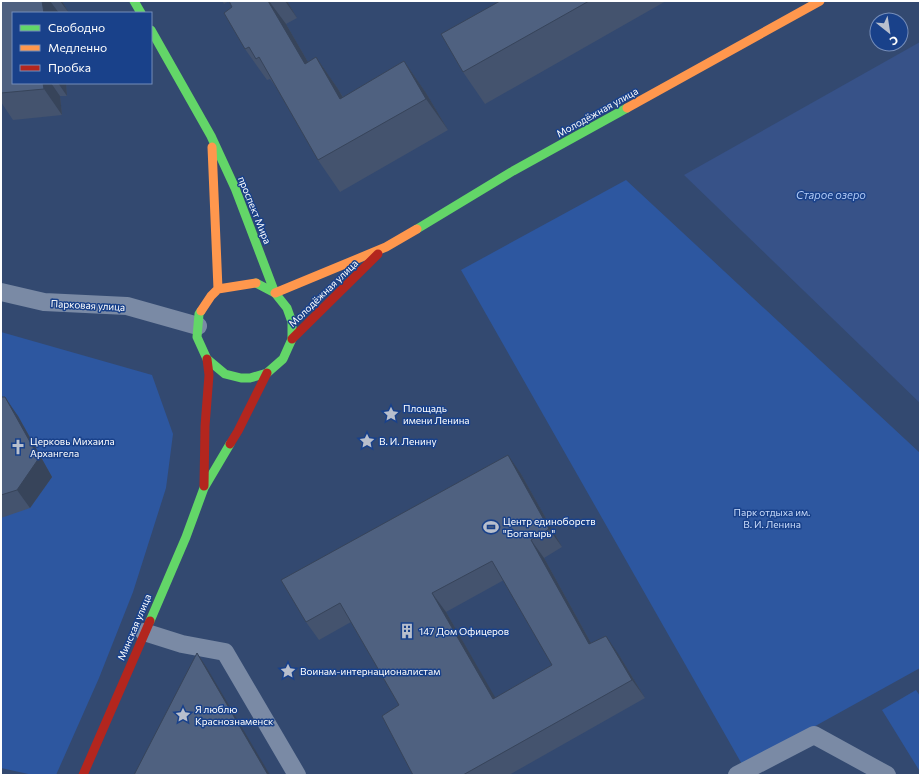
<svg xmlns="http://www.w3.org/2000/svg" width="921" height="776" font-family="Commissioner,sans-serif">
  <rect width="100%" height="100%" fill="#334970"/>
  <path fill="#2d57a0" d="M 626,180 L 920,453 L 920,668 L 743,766 L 461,270 Z
    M 1,332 L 152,375 L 173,434 L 166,488 L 133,592 L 99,678 L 56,775 L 33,775 L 1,768 Z
    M 916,690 L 920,696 L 920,769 L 919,770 L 882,710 Z"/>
  <path fill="#375288" d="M 920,42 L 920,403 L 684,175 Z"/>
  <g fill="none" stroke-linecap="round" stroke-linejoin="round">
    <path stroke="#7a8aa5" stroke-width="18" d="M 1,292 L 44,302 L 127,306 L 198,326
      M 144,632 L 182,644 L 225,652 L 297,775
      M 737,775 L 814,735 L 887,775"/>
    <path stroke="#63d668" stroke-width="9" d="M 134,1 L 141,13
      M 151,30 L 211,136 L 235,188 L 275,293
      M 417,229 L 513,171 L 627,108
      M 201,311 L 199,314 L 197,337 L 207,359 L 225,374 L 241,378 L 250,378 L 267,373 L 283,359 L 292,339 L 292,322 L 287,308 L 275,293 L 256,283
      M 150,621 L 186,537 L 204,488 L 230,444"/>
    <path stroke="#ff974d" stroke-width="9" d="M 627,108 L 820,1
      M 212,147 L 218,289
      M 275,293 L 386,247 L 417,229
      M 201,311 L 211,296 L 218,289 L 256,283"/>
    <path stroke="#b3261e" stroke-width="9" d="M 292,339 L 378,254
      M 230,444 L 238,431 L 267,373
      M 204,486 L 205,426 L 209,375 L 207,359
      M 83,775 L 150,621"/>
  </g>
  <path fill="#44536e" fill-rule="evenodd" d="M 1,1 L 62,1 L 69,13 L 13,13 L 13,83 L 66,83 L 67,96 L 60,96 L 62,115 L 13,120 L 1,102 Z
    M 222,1 L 287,1 L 297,18 L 286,24 L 308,62 L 316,57 L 338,89 L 343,97 L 404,61 L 426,93 L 448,130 L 340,192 L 318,160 L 278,90 L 270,79 L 267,80 L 245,49 L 232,7 L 229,1 L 224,4 Z
    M 500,1 L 666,1 L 485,104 L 463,72 Z
    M 1,397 L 18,416 L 52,477 L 30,508 L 1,518 Z
    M 521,474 L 562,547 L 544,558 L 591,643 L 619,655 L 645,698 L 509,775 L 413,775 L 399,705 L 351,622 L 319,640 L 306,622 ZM 504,580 L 552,665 L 495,698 L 446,612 Z"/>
  <path fill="#37445a" d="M 42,1 L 50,1 L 59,13 L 44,13 Z
    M 60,1 L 62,1 L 69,13 Z
    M 268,1 L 269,1 L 286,24 L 327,95 L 305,64 Z
    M 285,1 L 287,1 L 297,18 Z
    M 316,57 L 338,89 L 362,130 L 340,99 Z
    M 404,61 L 426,93 L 448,130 L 426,99 Z
    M 43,83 L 51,83 L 60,96 L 62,115 L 44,89 Z
    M 58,83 L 66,83 L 67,96 Z
    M 5,397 L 18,416 L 52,477 L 30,508 L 17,490 Z
    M 508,455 L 521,474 L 562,547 L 549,529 Z
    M 531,540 L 544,558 L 602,663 L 589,644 Z
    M 432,593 L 446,612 L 507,718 L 493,699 Z
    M 606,636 L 619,655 L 645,698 L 632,680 Z
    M 197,653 L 207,668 L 270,775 L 268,775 Z"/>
  <path fill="#4f6180" stroke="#37445a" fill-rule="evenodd" d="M 1,1 L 42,1 L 44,13 L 13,13 L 13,83 L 43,83 L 44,89 L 1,93 Z
    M 229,1 L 268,1 L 305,64 L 316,57 L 340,99 L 404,61 L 426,99 L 318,160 L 259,57 L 256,59 L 249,47 L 245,49 L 224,13 L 232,7 Z
    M 500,1 L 589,1 L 463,72 L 441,34 Z
    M 1,397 L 5,397 L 39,458 L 17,490 L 1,495 Z
    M 508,455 L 549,529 L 531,540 L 589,644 L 606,636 L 632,680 L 463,775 L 413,775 L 382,716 L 399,705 L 340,603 L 306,622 L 281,580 ZM 492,561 L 552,665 L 493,699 L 432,593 Z
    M 197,653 L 268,775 L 134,775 Z"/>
  <defs>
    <symbol id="sight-bare" viewBox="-9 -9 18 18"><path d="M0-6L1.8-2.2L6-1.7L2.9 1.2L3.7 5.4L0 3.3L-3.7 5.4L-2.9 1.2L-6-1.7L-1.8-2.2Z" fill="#b8bfcd" stroke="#19418a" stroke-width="2.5" paint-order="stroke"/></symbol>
    <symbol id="church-bare" viewBox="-9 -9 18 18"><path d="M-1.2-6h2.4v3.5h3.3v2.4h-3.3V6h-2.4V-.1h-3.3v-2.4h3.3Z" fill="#b8bfcd" stroke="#19418a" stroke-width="2.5" paint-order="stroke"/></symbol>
    <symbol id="stadium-bare" viewBox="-9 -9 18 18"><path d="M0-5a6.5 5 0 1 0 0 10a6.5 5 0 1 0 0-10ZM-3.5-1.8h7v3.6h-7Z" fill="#b8bfcd" stroke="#19418a" stroke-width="2.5" paint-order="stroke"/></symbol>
    <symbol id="building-bare" viewBox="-9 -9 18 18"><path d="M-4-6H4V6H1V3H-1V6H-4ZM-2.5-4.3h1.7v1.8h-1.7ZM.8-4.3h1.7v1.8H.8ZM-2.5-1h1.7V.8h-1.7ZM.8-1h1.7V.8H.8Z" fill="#b8bfcd" stroke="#19418a" stroke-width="2.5" paint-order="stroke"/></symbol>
  </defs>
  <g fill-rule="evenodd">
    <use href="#sight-bare" x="380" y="403" width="22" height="22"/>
    <use href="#sight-bare" x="356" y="430" width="22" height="22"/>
    <use href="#church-bare" x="7" y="436" width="22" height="22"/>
    <use href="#stadium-bare" x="480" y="516" width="22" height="22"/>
    <use href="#building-bare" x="396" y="620" width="22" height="22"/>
    <use href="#sight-bare" x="277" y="660" width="22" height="22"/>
    <use href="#sight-bare" x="172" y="704" width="22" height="22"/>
  </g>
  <g text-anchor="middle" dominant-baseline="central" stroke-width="3" stroke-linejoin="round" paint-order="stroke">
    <g font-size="10" fill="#fff" stroke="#19418a">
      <text transform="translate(597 112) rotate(-29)">Молодёжная улица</text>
      <text transform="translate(255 210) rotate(68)">проспект Мира</text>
      <text transform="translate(323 293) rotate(-44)">Молодёжная улица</text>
      <text transform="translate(88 305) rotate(3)">Парковая улица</text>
      <text transform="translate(134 627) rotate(-67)">Минская улица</text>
    </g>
    <g font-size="10" fill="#fff" stroke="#19418a" text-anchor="start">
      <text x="403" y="408">Площадь<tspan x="403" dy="12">имени Ленина</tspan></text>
      <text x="30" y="441">Церковь Михаила<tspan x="30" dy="12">Архангела</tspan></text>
      <text x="379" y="441">В. И. Ленину</text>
      <text x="503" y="521">Центр единоборств<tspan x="503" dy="12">"Богатырь"</tspan></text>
      <text x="419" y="631">147 Дом Офицеров</text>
      <text x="300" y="671">Воинам-интернационалистам</text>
      <text x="195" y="709">Я люблю<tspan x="195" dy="12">Краснознаменск</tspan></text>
    </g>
    <g font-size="10" fill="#c9dbfa" stroke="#19418a">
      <text x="772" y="512">Парк отдыха им.<tspan x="772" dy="12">В. И. Ленина</tspan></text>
    </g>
    <g font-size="11" font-style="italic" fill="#afc9f5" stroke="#19418a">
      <text x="831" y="194">Старое озеро</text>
    </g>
  </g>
  <rect width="921" height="776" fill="none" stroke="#ffffff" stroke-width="4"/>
  <rect x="12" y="12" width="140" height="72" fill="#19418a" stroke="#758db9"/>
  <rect x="20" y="25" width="20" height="6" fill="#63d668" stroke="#758db9"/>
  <text x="48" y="32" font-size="12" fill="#ffffff">Свободно</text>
  <rect x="20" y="45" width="20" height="6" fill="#ff974d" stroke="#758db9"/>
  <text x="48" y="52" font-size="12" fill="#ffffff">Медленно</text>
  <rect x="20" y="65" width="20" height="6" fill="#b3261e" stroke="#758db9"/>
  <text x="48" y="72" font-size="12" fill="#ffffff">Пробка</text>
  <g transform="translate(889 32) rotate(150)"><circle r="19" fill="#19418a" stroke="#758db9"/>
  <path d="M0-3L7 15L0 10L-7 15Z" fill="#b8bfcd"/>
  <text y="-6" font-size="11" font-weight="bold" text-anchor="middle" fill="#ffffff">С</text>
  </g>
</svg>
